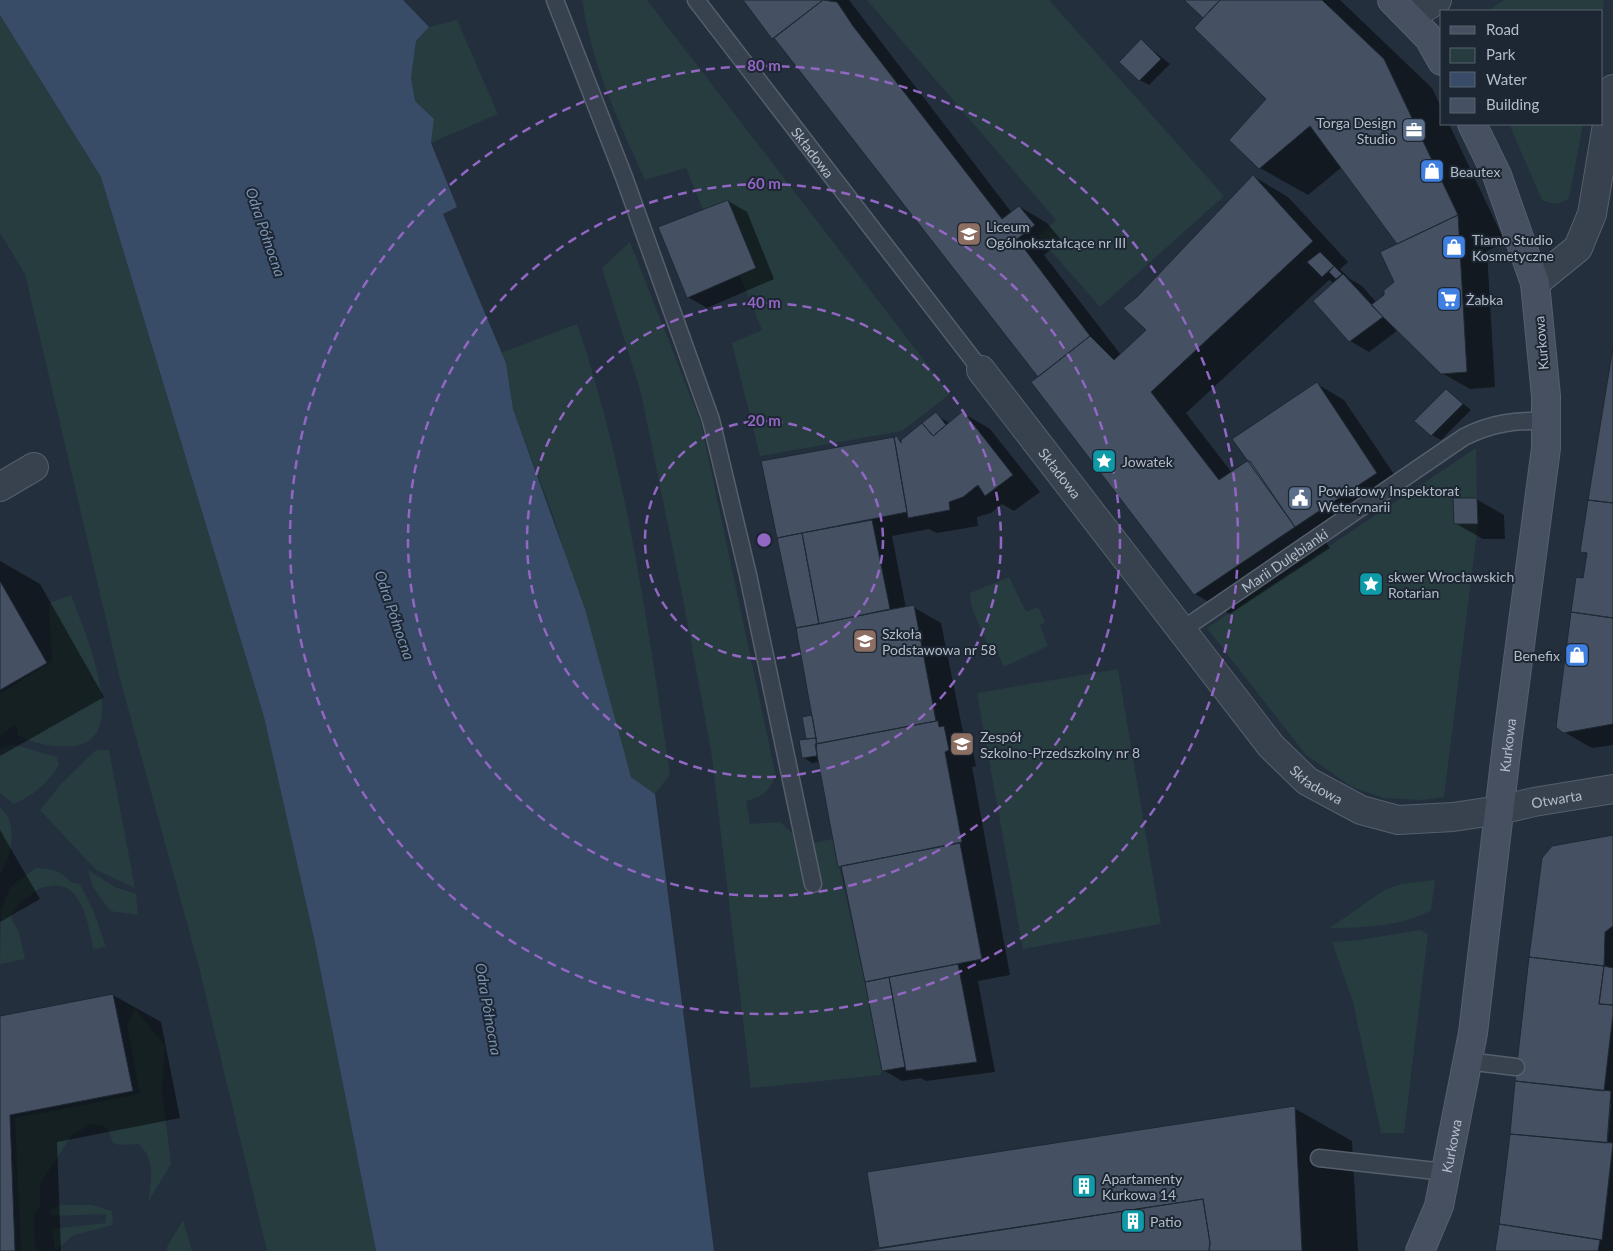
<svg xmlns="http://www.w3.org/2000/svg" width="1613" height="1251" font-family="Lato,sans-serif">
  <rect width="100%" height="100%" fill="#242f3e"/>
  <path fill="#263c3f" d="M 582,0 L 647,0 L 950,394 L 902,431 L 760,456 L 732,343 L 762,330 L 740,276 L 756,268 L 728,200 L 703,210 L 686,168 L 645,180 C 617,118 593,68 582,0 Z
    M 867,0 L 1049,0 L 1224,196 L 1100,307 L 1038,236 L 1056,220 Z
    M 1504,0 L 1604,0 L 1602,22 L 1602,11 L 1487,11 Z
    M 0,15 L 101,177 L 264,717 L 314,938 L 376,1251 L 267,1251 L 199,967 L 120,679 L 25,274 L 0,233 Z
    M 457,20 L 498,114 L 431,143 L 434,119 L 415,101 L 411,78 L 416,41 L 429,27 Z
    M 1509,124 L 1583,124 L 1569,198 C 1560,205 1553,205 1542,200 Z
    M 630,242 L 701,423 L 775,772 C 772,791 764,796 746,801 L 750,824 L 780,822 L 796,836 L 799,846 L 833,839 L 865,982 L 882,1071 L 880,1075 L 751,1088 L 711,750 L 682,594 L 641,393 L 602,268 Z
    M 577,324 C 627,470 647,622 670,774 L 655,794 L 631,777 L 554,518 L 513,409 L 506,363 L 501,353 Z
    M 1476,448 L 1477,498 L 1453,498 L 1454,524 L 1478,524 L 1444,797 L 1423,800 L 1384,798 L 1352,787 L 1306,755 L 1207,628 Z
    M 1009,577 L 1026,612 L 1038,607 L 1045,622 L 1040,625 L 1048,646 L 1004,667 L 995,647 L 989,649 L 971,605 L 970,593 Z
    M 71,595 C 82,626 134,741 73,746 C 54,748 36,744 18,735 L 16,724 L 0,736 L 0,694 L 52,661 L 49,603 Z
    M 1118,669 L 1161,924 L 1023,949 L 977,693 Z
    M 15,745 L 57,757 L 59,765 C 47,784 34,795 14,804 L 0,793 L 0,748 Z
    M 96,750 L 109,750 L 135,888 L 96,870 L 40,810 L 61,784 Z
    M 0,807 C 19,823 12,856 0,874 Z
    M 36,868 C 51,868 61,871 71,882 L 80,884 L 94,912 L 106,947 L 93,949 C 89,926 82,881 51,886 C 43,887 39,888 33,893 C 24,901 14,906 11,918 L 19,932 L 25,959 L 0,964 L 1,910 L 10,887 Z
    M 88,870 L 115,887 L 136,894 L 138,915 L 110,911 L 92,885 Z
    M 1435,880 L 1431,910 C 1407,926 1359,928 1330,928 L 1384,890 L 1401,884 Z
    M 1420,930 L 1428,934 L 1404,1133 L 1381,1133 L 1353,1002 L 1332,942 L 1360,940 Z
    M 135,1008 L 165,1046 L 162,1091 L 171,1164 L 148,1202 C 151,1181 156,1160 139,1144 L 120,1145 L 113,1143 L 109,1131 L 103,1126 L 91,1124 L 72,1135 L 40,1184 L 40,1206 L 34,1214 L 35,1245 L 38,1251 L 21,1251 L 15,1118 L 140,1094 L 127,1025 Z
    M 60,1205 L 92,1205 L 112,1211 L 113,1225 L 74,1235 L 55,1251 L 52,1229 L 106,1223 L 106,1214 L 51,1216 L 50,1210 Z
    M 183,1220 L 192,1251 L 167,1251 L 167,1247 Z"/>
  <path fill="#394c67" d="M 0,0 L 403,0 L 429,27 L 416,41 L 411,78 L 415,101 L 434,119 L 431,143 L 457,207 L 443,214 L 506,363 L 513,409 L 585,609 L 631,777 L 655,794 L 714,1251 L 376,1251 L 314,938 L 264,717 L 101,177 L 0,15 Z"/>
  <path fill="#0007" fill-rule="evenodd" d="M 745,0 L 849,0 L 1012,213 L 1020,207 L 1047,223 L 1062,241 L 1044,255 L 1121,355 L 1148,330 L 1138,298 L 1253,176 L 1288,197 L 1348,262 L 1340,269 L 1350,279 L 1362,286 L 1376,302 L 1396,282 L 1400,244 L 1342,167 L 1308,195 L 1260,168 L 1268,99 L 1205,18 L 1186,0 L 1340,0 L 1432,88 L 1442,109 L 1442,124 L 1449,124 L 1505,242 L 1487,251 L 1495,387 L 1470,389 L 1442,373 L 1398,330 L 1369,352 L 1350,341 L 1334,283 L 1329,280 L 1186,413 L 1232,473 L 1247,462 L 1317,384 L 1344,400 L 1404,489 L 1325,541 L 1330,548 L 1230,614 L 1195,594 L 1039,377 Z
    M 1141,41 L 1170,64 L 1149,85 L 1140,80 L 1121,62 Z
    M 728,201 L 747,212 L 774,279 L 707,308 L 688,297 Z
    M 1613,357 L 1613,745 L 1592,748 L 1564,732 L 1588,555 L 1581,551 Z
    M 1446,390 L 1471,410 L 1441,440 L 1432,435 Z
    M 963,413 L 990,429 L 1040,492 L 1014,511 L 1002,504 L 991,513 L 977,517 L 978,526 L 937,533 L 929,529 L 892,536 L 906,608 L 913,607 L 941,623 L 964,737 L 971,743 L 976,766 L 972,767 L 1010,975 L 978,981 L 995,1072 L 926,1081 L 921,1078 L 902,1081 L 883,1070 L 867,981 L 834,838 L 821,761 L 812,763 L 803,757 L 807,740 L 803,718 L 813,716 L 779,539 L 896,438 L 901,441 L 936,414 L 950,424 Z
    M 1476,499 L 1504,515 L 1505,539 L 1483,539 L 1455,523 Z
    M 0,561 L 40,584 L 104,697 L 0,756 Z
    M 0,830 L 40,899 L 0,922 Z
    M 1613,836 L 1613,1251 L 1497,1251 L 1511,1134 ZM 1609,1104 L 1611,1104 L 1607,1149 L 1605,1149 Z
    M 113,995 L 161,1022 L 180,1118 L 57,1142 L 61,1251 L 0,1251 L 0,1017 Z
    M 1294,1108 L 1352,1141 L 1358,1251 L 873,1251 L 883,1249 L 880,1247 Z"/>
  <path fill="#455162" stroke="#1f2835" d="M 743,0 L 823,0 L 772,39 Z
    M 823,0 L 837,2 L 853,26 L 1002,219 L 1019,206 L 1035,225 L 1017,239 L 1090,336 L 1038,377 L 774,38 Z
    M 1184,0 L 1220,0 L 1203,18 Z
    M 1220,0 L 1322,0 L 1384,59 L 1458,215 L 1397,244 L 1310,126 L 1259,169 L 1229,140 L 1266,99 L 1194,28 Z
    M 1141,39 L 1161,59 L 1139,81 L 1119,62 Z
    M 1253,175 L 1313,241 L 1151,392 L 1219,480 L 1247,461 L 1250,461 L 1295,527 L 1194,595 L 1031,382 L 1090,336 L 1114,360 L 1146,330 L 1123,308 L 1137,297 Z
    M 728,200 L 756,268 L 687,298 L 658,227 Z
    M 1458,215 L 1467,372 L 1441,374 L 1371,305 L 1384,295 L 1384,290 L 1394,282 L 1380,252 Z
    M 1320,252 L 1334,266 L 1322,277 L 1307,262 Z
    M 1334,266 L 1342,274 L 1336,279 L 1329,272 Z
    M 1343,274 L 1383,317 L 1349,342 L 1313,301 Z
    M 1613,347 L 1613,503 L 1588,500 Z
    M 1317,382 L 1377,473 L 1295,527 L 1232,439 Z
    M 1446,389 L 1463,404 L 1431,436 L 1414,421 Z
    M 963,411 L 1013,475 L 985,496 L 978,485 L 963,497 L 949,502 L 950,510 L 908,518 L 894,437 L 897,436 L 901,443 L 901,440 L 922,423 L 933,436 Z
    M 936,412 L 946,425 L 933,436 L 922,423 Z
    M 894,437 L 907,512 L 777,538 L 761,461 Z
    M 1453,498 L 1477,498 L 1478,524 L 1454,524 Z
    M 1588,500 L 1613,503 L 1613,618 L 1571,612 L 1576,577 L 1583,578 L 1587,553 L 1580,552 Z
    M 872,520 L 890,609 L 819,624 L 802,533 Z
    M 802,533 L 819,624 L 796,628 L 777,538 Z
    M 0,581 L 47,663 L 0,690 Z
    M 914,605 L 936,721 L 817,744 L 796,628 Z
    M 1571,612 L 1613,618 L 1613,724 L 1563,733 L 1556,727 Z
    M 812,715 L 816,738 L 806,739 L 802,717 Z
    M 936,721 L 938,721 L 939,727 L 944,726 L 949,750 L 945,752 L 962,842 L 838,867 L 815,744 Z
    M 816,738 L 817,756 L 802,758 L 799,740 Z
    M 1613,835 L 1613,926 L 1605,932 L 1604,966 L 1529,957 L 1542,858 L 1552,846 Z
    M 960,843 L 982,959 L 865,982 L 841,866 Z
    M 1529,957 L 1604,966 L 1599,1004 L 1613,1005 L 1613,1014 L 1604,1091 L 1515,1081 Z
    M 958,964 L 977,1062 L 906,1071 L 889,977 Z
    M 1604,966 L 1613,968 L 1613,1005 L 1599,1004 Z
    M 889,977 L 905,1067 L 882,1071 L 865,982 Z
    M 113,994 L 133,1091 L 10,1115 L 15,1251 L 0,1251 L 0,1016 Z
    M 1515,1081 L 1611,1091 L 1607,1143 L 1510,1134 Z
    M 1295,1106 L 1302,1251 L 1209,1251 L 1210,1243 L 1203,1199 L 879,1248 L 867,1172 Z
    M 1510,1134 L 1613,1143 L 1602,1240 L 1499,1224 Z
    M 1203,1199 L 1210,1243 L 1209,1251 L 864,1251 Z
    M 1499,1224 L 1600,1240 L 1598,1251 L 1495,1251 Z"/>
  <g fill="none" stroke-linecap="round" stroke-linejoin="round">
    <defs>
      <g id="service">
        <path d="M 555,0 L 624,177 L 711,420 L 748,575 L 813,884"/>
        <path id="s1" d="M 696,0 L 981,370"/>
        <path id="s2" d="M 1182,630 L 1464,437 C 1492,423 1515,420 1546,421"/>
        <path d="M 1467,1061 L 1516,1067"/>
        <path d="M 1319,1158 L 1445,1172"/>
      </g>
      <g id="minor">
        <path d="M 1409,17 L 1437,0"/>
        <path d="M 1535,283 L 1578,248 L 1592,214 L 1613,89"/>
        <path id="s3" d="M 981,370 L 1271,746 L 1307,781 L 1361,810 L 1398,820 L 1453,817 L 1500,810 L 1534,802 L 1613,789"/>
        <path d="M 0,487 L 34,467"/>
      </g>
      <g id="secondary">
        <path d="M 1392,0 L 1429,38 L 1442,61"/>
        <path id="s4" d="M 1420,1251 L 1439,1206 L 1473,1033 L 1508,736 L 1546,448 L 1546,396 L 1535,283 L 1497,175 L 1472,124"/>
      </g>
    </defs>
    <use href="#service" stroke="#565f6c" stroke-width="19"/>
    <use href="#minor" stroke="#565f6c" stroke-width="30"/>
    <use href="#secondary" stroke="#565f6c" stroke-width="30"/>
    <use href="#service" stroke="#38414e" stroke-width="16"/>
    <use href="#minor" stroke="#38414e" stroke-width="28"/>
    <use href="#secondary" stroke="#465061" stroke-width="28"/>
  </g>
  <g fill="none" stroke="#9266c3" stroke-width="2.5" stroke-dasharray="9 6">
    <circle cx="764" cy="540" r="119"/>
    <circle cx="764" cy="540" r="237"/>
    <circle cx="764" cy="540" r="356"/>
    <circle cx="764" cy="540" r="474"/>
  </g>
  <defs>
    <symbol id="office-square" viewBox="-11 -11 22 22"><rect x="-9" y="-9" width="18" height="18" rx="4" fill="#5c6f8a" stroke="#1d2633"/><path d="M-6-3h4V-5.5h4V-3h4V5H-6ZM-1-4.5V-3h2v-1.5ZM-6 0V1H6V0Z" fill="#fff"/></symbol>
    <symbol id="shop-square" viewBox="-11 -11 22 22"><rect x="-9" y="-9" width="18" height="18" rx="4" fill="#3f7fe0" stroke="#1d2633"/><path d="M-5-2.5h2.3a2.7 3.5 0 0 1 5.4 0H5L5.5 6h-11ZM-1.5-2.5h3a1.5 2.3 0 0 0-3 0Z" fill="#fff"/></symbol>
    <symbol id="school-square" viewBox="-11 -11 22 22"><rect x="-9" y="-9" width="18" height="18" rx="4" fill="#8d6e63" stroke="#1d2633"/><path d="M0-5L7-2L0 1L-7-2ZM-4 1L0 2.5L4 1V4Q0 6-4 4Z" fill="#fff"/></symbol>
    <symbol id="supermarket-square" viewBox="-11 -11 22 22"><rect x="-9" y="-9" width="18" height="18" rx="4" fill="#3f7fe0" stroke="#1d2633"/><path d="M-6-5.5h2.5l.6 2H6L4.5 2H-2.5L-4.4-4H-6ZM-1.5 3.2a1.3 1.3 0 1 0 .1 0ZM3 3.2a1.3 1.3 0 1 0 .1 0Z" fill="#fff"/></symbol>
    <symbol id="sight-square" viewBox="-11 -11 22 22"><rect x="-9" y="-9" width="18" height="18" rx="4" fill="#0f9aa8" stroke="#1d2633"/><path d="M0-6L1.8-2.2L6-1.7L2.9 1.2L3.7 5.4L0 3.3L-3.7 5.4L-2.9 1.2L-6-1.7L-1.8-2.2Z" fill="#fff"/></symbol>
    <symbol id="civic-square" viewBox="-11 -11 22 22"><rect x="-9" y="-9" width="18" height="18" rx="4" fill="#5c6f8a" stroke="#1d2633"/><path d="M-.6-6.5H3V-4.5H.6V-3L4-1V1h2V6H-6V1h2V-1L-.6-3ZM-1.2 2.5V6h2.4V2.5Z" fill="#fff"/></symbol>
    <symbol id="building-square" viewBox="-11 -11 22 22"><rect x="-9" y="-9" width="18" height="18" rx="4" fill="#0f9aa8" stroke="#1d2633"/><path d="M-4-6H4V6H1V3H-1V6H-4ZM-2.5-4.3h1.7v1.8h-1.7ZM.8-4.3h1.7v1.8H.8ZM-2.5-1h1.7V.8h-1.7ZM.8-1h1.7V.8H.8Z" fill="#fff"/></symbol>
  </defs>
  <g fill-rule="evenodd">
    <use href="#office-square" x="1400" y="116" width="28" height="28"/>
    <use href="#shop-square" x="1418" y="157" width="28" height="28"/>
    <use href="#school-square" x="955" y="220" width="28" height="28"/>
    <use href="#shop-square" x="1440" y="233" width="28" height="28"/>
    <use href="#supermarket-square" x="1435" y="285" width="28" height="28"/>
    <use href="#sight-square" x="1090" y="447" width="28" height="28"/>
    <use href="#civic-square" x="1286" y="484" width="28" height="28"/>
    <use href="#sight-square" x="1357" y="570" width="28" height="28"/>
    <use href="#school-square" x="851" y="627" width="28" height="28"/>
    <use href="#shop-square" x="1563" y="641" width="28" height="28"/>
    <use href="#school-square" x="948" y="730" width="28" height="28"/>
    <use href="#building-square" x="1070" y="1172" width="28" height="28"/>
    <use href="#building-square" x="1119" y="1207" width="28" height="28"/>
  </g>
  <g text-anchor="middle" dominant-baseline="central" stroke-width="4" stroke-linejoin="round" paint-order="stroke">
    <g font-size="14" fill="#b4bcc9" stroke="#1d2633" text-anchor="start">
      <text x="1396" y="122" text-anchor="end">Torga Design<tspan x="1396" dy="16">Studio</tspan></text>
      <text x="1450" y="171">Beautex</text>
      <text x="986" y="226">Liceum<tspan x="986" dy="16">Ogólnokształcące nr III</tspan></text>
      <text x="1472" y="239">Tiamo Studio<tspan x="1472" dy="16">Kosmetyczne</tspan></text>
      <text x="1466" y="299">Żabka</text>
      <text x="1122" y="461">Jowatek</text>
      <text x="1318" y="490">Powiatowy Inspektorat<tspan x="1318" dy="16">Weterynarii</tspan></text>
      <text x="1388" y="576">skwer Wrocławskich<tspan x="1388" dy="16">Rotarian</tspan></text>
      <text x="882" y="633">Szkoła<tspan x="882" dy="16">Podstawowa nr 58</tspan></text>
      <text x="1560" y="655" text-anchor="end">Benefix</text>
      <text x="980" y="736">Zespół<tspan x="980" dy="16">Szkolno-Przedszkolny nr 8</tspan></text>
      <text x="1102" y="1178">Apartamenty<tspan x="1102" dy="16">Kurkowa 14</tspan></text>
      <text x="1150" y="1221">Patio</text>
    </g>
    <g font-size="14" fill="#b4bcc9" stroke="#1d2633">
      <text stroke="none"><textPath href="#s1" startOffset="192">Składowa</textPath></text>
      <text transform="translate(1541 343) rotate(-95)">Kurkowa</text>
      <text stroke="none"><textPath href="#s3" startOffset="130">Składowa</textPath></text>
      <text stroke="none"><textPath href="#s2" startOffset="124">Marii Dulębianki</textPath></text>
      <text stroke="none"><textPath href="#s4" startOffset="515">Kurkowa</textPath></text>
      <text stroke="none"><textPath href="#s3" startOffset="535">Składowa</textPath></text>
      <text stroke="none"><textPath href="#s3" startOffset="785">Otwarta</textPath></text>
      <text stroke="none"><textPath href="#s4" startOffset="110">Kurkowa</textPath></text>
    </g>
    <g font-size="15" font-style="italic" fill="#7c92b1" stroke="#1d2633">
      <text transform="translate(266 232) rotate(71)">Odra Północna</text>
      <text transform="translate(395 615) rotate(71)">Odra Północna</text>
      <text transform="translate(489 1009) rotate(80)">Odra Północna</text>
    </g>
  </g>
  <circle cx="764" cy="540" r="8" fill="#9266c3" stroke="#1d2633" stroke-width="2.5"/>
  <g font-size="15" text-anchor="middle" font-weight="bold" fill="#9266c3" stroke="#1d2633" stroke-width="4" stroke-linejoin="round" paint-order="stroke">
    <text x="764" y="71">80 m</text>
    <text x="764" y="189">60 m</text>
    <text x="764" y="308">40 m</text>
    <text x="764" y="426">20 m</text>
  </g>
  <rect x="1440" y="10" width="162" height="115" fill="#1d2633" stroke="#59626f"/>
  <rect x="1450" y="26" width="25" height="8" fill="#465061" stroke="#59626f"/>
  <text x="1486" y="35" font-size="15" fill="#b4bcc9">Road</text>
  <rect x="1450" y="48" width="25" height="15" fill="#263c3f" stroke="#59626f"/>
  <text x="1486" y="60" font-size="15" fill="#b4bcc9">Park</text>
  <rect x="1450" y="72" width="25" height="15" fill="#394c67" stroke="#59626f"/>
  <text x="1486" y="85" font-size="15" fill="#b4bcc9">Water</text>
  <rect x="1450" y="98" width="25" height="15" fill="#455162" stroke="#59626f"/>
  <text x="1486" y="110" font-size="15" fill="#b4bcc9">Building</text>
</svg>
